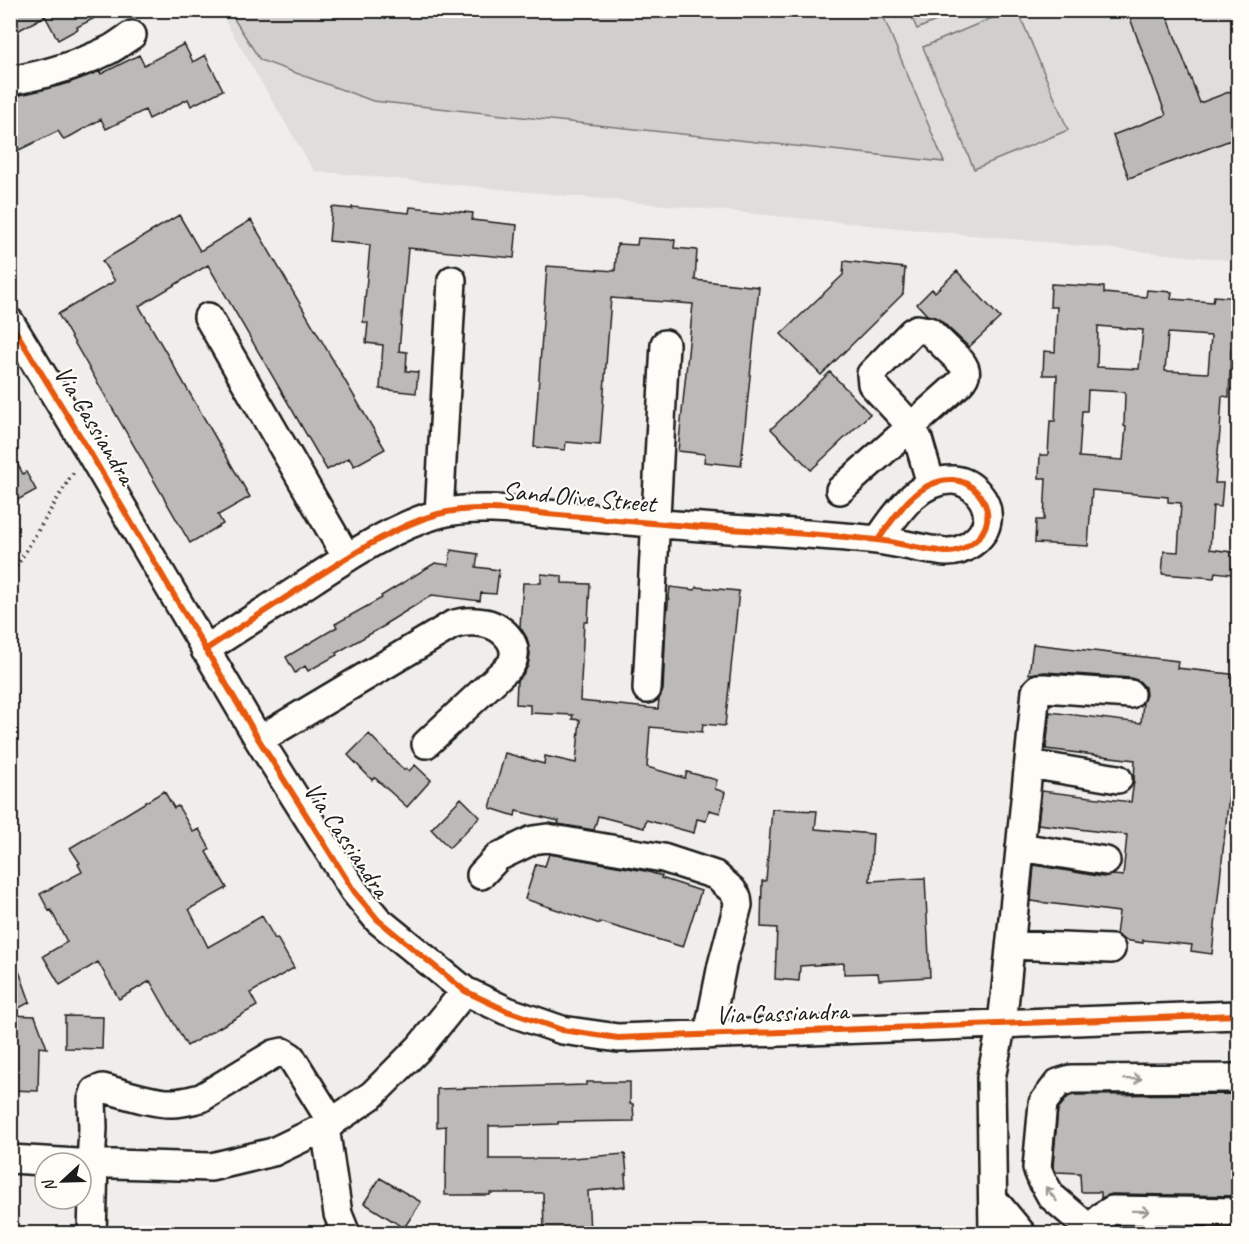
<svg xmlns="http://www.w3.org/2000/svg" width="1249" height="1244" font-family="Caveat,sans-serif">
  <rect width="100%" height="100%" fill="#f0eeea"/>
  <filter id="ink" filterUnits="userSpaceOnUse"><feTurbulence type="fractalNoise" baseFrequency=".0167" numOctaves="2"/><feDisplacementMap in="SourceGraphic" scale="12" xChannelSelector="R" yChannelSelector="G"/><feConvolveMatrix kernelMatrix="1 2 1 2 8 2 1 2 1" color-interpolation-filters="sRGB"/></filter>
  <g filter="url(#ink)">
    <path fill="#e0deda" d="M 219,11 L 1238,11 L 1238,261 L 314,171 Z"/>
    <path fill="#d0cfcc" stroke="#767674" stroke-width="1.5" d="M 1011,10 L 1018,11 L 1068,130 L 974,169 L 923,47 Z
      M 229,11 L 881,11 L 944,162 L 373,101 L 260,60 Z
      M 909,11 L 960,11 L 917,29 Z"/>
    <path fill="#bbbab6" stroke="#1c1c1c" stroke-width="1.5" fill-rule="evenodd" d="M 10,10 L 110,10 L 77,27 L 78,29 L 58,40 L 45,16 L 10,35 Z
      M 1127,10 L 1165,10 L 1200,103 L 1239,88 L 1239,137 L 1129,178 L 1113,135 L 1166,115 Z
      M 184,44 L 193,62 L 205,55 L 223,90 L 191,106 L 188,99 L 149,119 L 145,110 L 106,129 L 101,119 L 64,140 L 58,131 L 19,150 L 10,132 L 10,100 L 20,95 L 66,84 L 100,71 L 101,74 L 139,55 L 144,65 Z
      M 332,207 L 352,209 L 352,207 L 409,213 L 410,207 L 473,213 L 472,220 L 517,225 L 514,258 L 408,248 L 399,351 L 407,352 L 406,371 L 418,372 L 416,393 L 380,389 L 383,345 L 366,343 L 368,323 L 363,322 L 370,245 L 329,241 Z
      M 179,215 L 200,251 L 251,220 L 385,449 L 354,466 L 349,458 L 327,470 L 208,265 L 139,306 L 250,497 L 218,515 L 223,524 L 190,543 L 58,314 L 115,281 L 102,261 Z
      M 638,238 L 675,240 L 674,248 L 697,250 L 695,280 L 759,287 L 741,466 L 704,462 L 705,454 L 678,451 L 693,304 L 611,298 L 600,445 L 566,442 L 565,450 L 534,447 L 547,266 L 615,271 L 617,244 L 637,245 Z
      M 844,261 L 905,268 L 903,294 L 821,375 L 781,334 L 843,275 Z
      M 957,271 L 1000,318 L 969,347 L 940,320 L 927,315 L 917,304 L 932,289 L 935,292 Z
      M 1051,284 L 1104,287 L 1104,293 L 1146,297 L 1147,290 L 1172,292 L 1171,299 L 1213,302 L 1214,296 L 1239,298 L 1235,349 L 1231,349 L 1229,397 L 1222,396 L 1220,431 L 1215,483 L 1223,483 L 1221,507 L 1213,506 L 1210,549 L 1239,553 L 1239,575 L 1215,572 L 1214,578 L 1162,574 L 1164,551 L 1178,552 L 1181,503 L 1168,502 L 1168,497 L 1092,490 L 1088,546 L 1035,543 L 1036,520 L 1044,520 L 1046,478 L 1039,478 L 1040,455 L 1048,455 L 1050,421 L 1055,421 L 1057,375 L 1043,375 L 1044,351 L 1055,352 L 1057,307 L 1050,307 ZM 1098,326 L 1143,330 L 1139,369 L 1097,367 ZM 1168,333 L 1211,336 L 1208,373 L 1165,371 ZM 1088,390 L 1125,392 L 1124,426 L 1126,427 L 1123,460 L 1079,457 L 1082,411 L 1087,411 Z
      M 830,372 L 870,414 L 811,470 L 771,429 Z
      M 10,450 L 23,474 L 26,472 L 36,490 L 10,504 Z
      M 451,550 L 478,554 L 476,567 L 499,570 L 496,594 L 481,593 L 480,601 L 432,595 L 385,624 L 386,625 L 336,653 L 337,655 L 308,671 L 305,666 L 295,673 L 286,657 L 337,627 L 335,624 L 382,598 L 381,596 L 435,563 L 449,565 Z
      M 541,574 L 562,576 L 562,583 L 590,584 L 588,622 L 584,622 L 580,701 L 658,709 L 659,699 L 663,690 L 666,622 L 670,587 L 695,590 L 696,587 L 739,591 L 725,726 L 703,724 L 702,732 L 650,727 L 647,767 L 685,778 L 687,772 L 717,780 L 715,789 L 725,792 L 720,813 L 709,810 L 706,821 L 697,819 L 694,833 L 646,820 L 644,828 L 598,816 L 594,830 L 558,824 L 559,821 L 516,811 L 515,816 L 490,808 L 505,753 L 544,764 L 545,756 L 576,763 L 580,720 L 572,719 L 573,715 L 530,713 L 530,705 L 516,704 L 517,681 L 524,673 L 528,666 L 530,654 L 527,638 L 520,627 L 523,583 L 541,583 Z
      M 1033,644 L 1178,661 L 1177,668 L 1239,675 L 1239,701 L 1212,954 L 1191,951 L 1192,945 L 1143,940 L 1143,943 L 1124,940 L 1116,935 L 1119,912 L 1031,901 L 1034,865 L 1103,877 L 1113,875 L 1123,876 L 1127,835 L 1038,824 L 1042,791 L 1131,802 L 1134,781 L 1135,760 L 1046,749 L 1050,712 L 1141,723 L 1143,702 L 1146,695 L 1145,687 L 1139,681 L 1131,678 L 1045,672 L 1029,674 Z
      M 369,734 L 404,770 L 406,768 L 409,771 L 415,765 L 431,780 L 407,807 L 375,778 L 372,780 L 348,755 Z
      M 164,791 L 174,808 L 178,806 L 193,832 L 199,829 L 210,849 L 206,852 L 227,888 L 189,909 L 208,947 L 262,916 L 275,939 L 277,938 L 294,968 L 250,993 L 257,1006 L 187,1046 L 150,981 L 119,999 L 98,962 L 60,985 L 43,956 L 67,942 L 51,910 L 49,911 L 40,894 L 82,872 L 78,864 L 80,863 L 70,848 Z
      M 461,798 L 480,817 L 449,848 L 431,829 Z
      M 772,809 L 817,811 L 815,829 L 873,834 L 870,881 L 925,878 L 930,977 L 879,980 L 878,973 L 844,974 L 844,963 L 800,966 L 799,981 L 775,979 L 777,928 L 761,927 L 762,881 L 766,881 Z
      M 549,854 L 645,871 L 662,876 L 661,878 L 701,891 L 683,947 L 600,922 L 600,924 L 525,899 L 536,864 L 545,866 Z
      M 10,954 L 13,954 L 30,1002 L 10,1013 Z
      M 10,1015 L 35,1016 L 47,1048 L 39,1047 L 38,1091 L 10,1090 Z
      M 65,1016 L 103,1017 L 102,1049 L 65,1048 Z
      M 586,1082 L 630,1082 L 630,1104 L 633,1104 L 634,1121 L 558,1122 L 558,1124 L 489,1126 L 489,1159 L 559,1159 L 625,1154 L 627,1174 L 625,1175 L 626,1187 L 588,1191 L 590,1233 L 544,1233 L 543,1193 L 490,1193 L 490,1195 L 445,1195 L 446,1126 L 437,1127 L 437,1089 L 586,1085 Z
      M 1239,1094 L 1239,1196 L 1112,1194 L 1101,1198 L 1101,1192 L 1081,1192 L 1080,1173 L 1056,1172 L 1053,1166 L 1058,1109 L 1068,1097 L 1073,1095 Z
      M 380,1178 L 421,1202 L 404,1228 L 364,1203 Z
      M 1116,1226 L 1239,1228 L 1239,1230 L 1177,1229 L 1177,1233 L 1109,1233 Z"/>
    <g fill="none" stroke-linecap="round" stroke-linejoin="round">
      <defs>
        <path id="minor" d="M 10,81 C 44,75 78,65 109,50 C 117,46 124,40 132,35
          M 208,317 L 347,558
          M 10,322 L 88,449 L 259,740 L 354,891 L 378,920 L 465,991 L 507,1011 L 562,1030 L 618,1038 L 1238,1015
          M 840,490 L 959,384 C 967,376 968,371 961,362 L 929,331 L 917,329 L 912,332 L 874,371 L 871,374 L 872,384 L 911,426 L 918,439 L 931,484
          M 439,514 L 452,280
          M 205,650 C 241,626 278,603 314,579 C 351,555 395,526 438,514 C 472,505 513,510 547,514 C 582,517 617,520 652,523 C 727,530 802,532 877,540 C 895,542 913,547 931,550 C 936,550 941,552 946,552 C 962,553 984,539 987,521 C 990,501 972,481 953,480 C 917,479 896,515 878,540
          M 647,689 L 665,344
          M 259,740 L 452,625 C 463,621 474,621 485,623 C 504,627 523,647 510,666 L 426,744
          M 1029,764 L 1118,779
          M 1020,847 L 1106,861
          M 481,875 L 498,857 L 533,840 L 547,838 L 663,858 L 715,875 L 732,890 L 737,897 L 738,905 L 722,965 L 708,1035
          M 1011,945 L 1111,949
          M 325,1127 L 338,1214 L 346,1234
          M 10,1159 L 78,1163
          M 81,1163 L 211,1167 L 273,1152 L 325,1127 L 372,1095 L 420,1047 L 465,991
          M 91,1164 L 93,1128 L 92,1100 L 95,1091 L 103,1088 C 122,1093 154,1104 173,1103 C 182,1103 192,1100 201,1098 L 274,1054 L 283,1052 L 291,1057 L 332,1123
          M 993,1199 L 1022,1234
          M 1092,1231 L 1102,1216 L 1112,1210 L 1238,1212
          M 92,1234 L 94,1164
          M 993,1234 L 991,1078 L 1002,1023 L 1006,988 L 1036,691 L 1039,688 L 1044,688 L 1130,694
          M 1093,1234 L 1092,1231 L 1051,1196 L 1042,1180 L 1037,1168 L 1043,1103 L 1058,1083 L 1071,1079 L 1238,1078"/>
      </defs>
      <use href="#minor" stroke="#1c1c1c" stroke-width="32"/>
      <path stroke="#1c1c1c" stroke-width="4" stroke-dasharray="1.5 4.5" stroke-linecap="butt" d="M 10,577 L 73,473"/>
      <use href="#minor" stroke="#fdfcf7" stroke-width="27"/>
      <defs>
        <path id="cycleway" d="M 10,322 L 88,449 L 259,740 L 354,891 L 378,920 L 465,991 L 507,1011 L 562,1030 L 618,1038 L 1238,1015
          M 205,650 C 241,626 278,603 314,579 C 351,555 395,526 438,514 C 472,505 513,510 547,514 C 582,517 617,520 652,523 C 727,530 802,532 877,540 C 895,542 913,547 931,550 C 936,550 941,552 946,552 C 962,553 984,539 987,521 C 990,501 972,481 953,480 C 917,479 896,515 878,540"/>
      </defs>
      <use href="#cycleway" stroke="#fdfcf7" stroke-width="10"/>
      <use href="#cycleway" stroke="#e8590c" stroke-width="6"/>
    </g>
    <defs><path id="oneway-shaft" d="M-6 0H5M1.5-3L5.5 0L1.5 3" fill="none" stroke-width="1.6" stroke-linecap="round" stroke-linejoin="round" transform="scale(1.5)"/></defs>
    <g stroke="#989794">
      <use href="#oneway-shaft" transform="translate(1133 1079) rotate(-1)"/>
      <use href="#oneway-shaft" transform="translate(1051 1194) rotate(-128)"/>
      <use href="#oneway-shaft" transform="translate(1141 1211) rotate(1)"/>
    </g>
  </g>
  <g text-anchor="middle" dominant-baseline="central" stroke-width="4.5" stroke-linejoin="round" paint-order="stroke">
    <g font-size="26" fill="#1c1c1c" stroke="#fdfcf7">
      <text transform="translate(95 425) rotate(59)">Via Cassiandra</text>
      <text transform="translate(579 497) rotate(5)">Sand Olive Street</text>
      <text transform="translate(347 840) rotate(56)">Via Cassiandra</text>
      <text transform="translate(782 1013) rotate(-2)">Via Cassiandra</text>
    </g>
  </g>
  <rect width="1249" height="1244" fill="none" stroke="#fdfcf7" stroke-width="36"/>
  <rect x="18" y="18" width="1213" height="1208" fill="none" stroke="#1c1c1c" stroke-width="2" filter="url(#ink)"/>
  <g transform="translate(63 1181) rotate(248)"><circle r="28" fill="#fdfcf7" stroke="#a3a29f" stroke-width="1.5"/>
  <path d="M0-4.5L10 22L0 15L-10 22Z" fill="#1c1c1c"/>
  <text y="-9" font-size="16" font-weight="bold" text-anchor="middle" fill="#1c1c1c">N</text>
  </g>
</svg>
